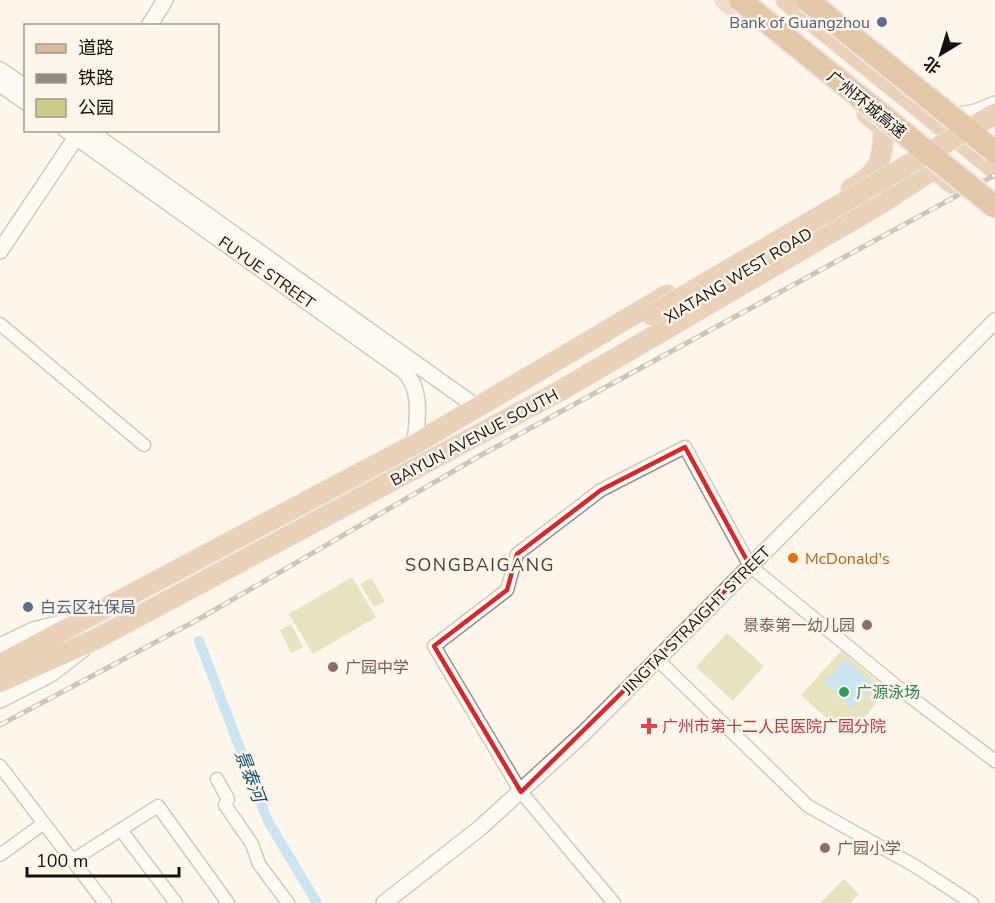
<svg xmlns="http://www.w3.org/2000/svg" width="995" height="903" viewBox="0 0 995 903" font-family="'Nunito Sans','Noto Sans SC',sans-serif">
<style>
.green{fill:#cace89}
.water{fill:#8ccefc}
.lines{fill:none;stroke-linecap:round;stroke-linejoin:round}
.canal{stroke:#8ccefc;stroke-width:10}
.minor-casing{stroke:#999288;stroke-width:15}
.tertiary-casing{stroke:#999288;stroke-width:18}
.primary-casing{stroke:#d5d4d4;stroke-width:22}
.trunk-casing{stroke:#d5d4d4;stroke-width:22}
.minor{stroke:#fff;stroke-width:12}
.tertiary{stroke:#fff;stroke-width:15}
.primary{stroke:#dcbd9b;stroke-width:20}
.trunk{stroke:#d0a77a;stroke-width:20}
.rail-casing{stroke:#908b83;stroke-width:5}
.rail{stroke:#fdf5ea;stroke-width:3;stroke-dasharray:9;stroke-linecap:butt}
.trunk-bridge-casing{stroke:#d5d4d4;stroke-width:22;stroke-linecap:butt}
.motorway-bridge-casing{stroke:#d5d4d4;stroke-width:26;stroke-linecap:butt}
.trunk-bridge{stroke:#d0a77a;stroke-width:20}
.motorway-bridge{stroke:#c49158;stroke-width:22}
.marked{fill:none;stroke:#d62828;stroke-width:4.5;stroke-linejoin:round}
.service-dot{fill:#5c6f8a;stroke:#fdf5ea;stroke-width:2}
.food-dot{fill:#e8710a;stroke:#fdf5ea;stroke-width:2}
.education-dot{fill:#8d6e63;stroke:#fdf5ea;stroke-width:2}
.leisure-dot{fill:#2e9e5b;stroke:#fdf5ea;stroke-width:2}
.health-dot{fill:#e0444e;stroke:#fdf5ea;stroke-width:2}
.labels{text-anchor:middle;stroke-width:5;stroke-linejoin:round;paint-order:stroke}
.service-label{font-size:16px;fill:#4e5e75;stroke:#fdf5ea;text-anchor:end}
.street-label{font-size:16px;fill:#14120e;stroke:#fdf5ea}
.food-label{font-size:16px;fill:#c56008;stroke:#fdf5ea;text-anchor:start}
.education-label{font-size:16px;fill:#785e54;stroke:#fdf5ea;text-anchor:start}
.leisure-label{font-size:16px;fill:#27864d;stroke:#fdf5ea;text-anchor:start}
.health-label{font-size:16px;fill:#be3a42;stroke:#fdf5ea;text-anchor:start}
.neighbourhood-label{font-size:18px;letter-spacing:1.5px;fill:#443f36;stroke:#fdf5ea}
.water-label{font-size:18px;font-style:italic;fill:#125278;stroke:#fdf5ea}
</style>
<rect width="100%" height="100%" fill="#fdf5ea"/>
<g class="green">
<polygon points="352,577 376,617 313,654 289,614"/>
<polygon points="371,578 385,601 374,607 360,584"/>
<polygon points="291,624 303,647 291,653 280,630"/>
<polygon points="727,633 764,666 733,701 696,667"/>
<polygon points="841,651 886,689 856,730 843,717 835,726 801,695"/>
<polygon points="844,879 859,894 850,903 820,903"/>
</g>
<polygon class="water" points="846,659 874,686 852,708 825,682"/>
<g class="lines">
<polyline class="canal" points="199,641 268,821 317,903"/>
<g class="minor-casing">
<g id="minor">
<polyline points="0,324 144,445"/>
<polyline points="658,660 808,806 915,866 972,903"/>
<polyline points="0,766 105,903"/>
<polyline points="217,779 228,799 225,805 252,844 259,864 288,903"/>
<polyline points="121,830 176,903"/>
<polyline points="0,855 44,823"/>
<polyline points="73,860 158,806 228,903"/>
<polyline points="614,903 521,792 434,646 507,590 517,554 601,490 685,447 750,566 900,689 995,761"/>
</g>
</g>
<g class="tertiary-casing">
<g id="tertiary">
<polyline points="149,26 165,0"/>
<polyline points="0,70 26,88"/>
<polyline points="0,84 26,102"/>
<polyline points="959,115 976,112 995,104"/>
<path d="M66 130 404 371C423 390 417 419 415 444"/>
<polyline points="88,130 478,408"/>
<polyline points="0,251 81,130"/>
<polyline points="0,646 33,630 74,620"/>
<polyline points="0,700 51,674 82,650"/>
<polyline points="384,903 480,828 584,733 995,321"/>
</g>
</g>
<g class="primary-casing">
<polyline id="primary" points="725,0 749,19"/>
</g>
<g class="trunk-casing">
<g id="trunk">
<polyline points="786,0 995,169"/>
<path d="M851 189C881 172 882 161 884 128L867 114"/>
<polyline points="0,664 415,444 667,295"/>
<polyline points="0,682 96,639 558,392 880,204 934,169 952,183"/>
</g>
</g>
<use href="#minor" class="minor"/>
<use href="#tertiary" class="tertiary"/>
<use href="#primary" class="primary"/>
<use href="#trunk" class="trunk"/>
<g class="rail-casing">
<polyline id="rail" points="0,725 199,619 483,454 995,175"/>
</g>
<use href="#rail" class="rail"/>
<g class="trunk-bridge-casing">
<polyline id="trunk-bridge" points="651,315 995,114"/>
</g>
<g class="motorway-bridge-casing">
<g id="motorway-bridge">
<polyline points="740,0 995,207"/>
<polyline points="807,0 995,152"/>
</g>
</g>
<use href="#trunk-bridge" class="trunk-bridge"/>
<use href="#motorway-bridge" class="motorway-bridge"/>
</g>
<path d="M0 0H995V903H0ZM685 447 750 566 521 792 434 646 507 590 517 554 601 490Z" fill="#fdf5ea" fill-opacity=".55" fill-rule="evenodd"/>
<path class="marked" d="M685 447 750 566 521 792 434 646 507 590 517 554 601 490Z"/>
<g class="service-dot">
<circle cx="882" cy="22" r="6"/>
<circle cx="28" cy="607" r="6"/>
</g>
<circle class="food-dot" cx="793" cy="558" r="6"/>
<g class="education-dot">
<circle cx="867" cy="625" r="6"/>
<circle cx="333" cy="667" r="6"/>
<circle cx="825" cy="848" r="6"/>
</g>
<circle class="leisure-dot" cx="844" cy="692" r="6"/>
<path class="health-dot" d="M646 717h6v6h6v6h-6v6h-6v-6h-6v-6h6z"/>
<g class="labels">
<g class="service-label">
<text x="870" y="28">Bank of Guangzhou</text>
<text x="40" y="613" text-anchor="start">白云区社保局</text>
</g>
<g class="street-label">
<text transform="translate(867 104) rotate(39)" y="6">广州环城高速</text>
<text transform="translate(267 272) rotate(35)" y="6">FUYUE STREET</text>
<text transform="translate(738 275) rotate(-31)" y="6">XIATANG WEST ROAD</text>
<text transform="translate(474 437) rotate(-28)" y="6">BAIYUN AVENUE SOUTH</text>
<text transform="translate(696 620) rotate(-45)" y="6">JINGTAI STRAIGHT STREET</text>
</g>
<g class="food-label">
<text x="805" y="564">McDonald's</text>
</g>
<g class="education-label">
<text x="855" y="631" text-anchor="end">景泰第一幼儿园</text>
<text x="345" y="673">广园中学</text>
<text x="837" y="854">广园小学</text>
</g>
<g class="leisure-label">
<text x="856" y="698">广源泳场</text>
</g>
<g class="health-label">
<text x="662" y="732">广州市第十二人民医院广园分院</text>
</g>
<g class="neighbourhood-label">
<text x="480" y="571">SONGBAIGANG</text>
</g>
<g class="water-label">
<text transform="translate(250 776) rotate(69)" y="6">景泰河</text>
</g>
</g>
<rect x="24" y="24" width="195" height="108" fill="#fdf5ea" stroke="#a09a92" stroke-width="1.5"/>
<rect x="36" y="44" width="30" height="9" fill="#dcbd9b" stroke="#a09a92" stroke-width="1.5"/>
<text x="78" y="54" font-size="18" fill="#14120e">道路</text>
<rect x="36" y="74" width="30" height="9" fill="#908b83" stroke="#a09a92" stroke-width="1.5"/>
<text x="78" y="84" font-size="18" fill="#14120e">铁路</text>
<rect x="36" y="99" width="30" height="18" fill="#cace89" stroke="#a09a92" stroke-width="1.5"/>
<text x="78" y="114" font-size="18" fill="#14120e">公园</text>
<g transform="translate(941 54) rotate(218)" stroke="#fdf5ea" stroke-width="4.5" paint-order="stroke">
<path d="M0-4.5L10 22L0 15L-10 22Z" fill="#14120e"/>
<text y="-9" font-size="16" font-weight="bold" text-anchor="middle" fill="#14120e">北</text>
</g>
<path d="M27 867v9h152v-9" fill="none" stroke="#14120e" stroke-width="3"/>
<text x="36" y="867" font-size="18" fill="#14120e" stroke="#fdf5ea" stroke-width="4.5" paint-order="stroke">100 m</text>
</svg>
